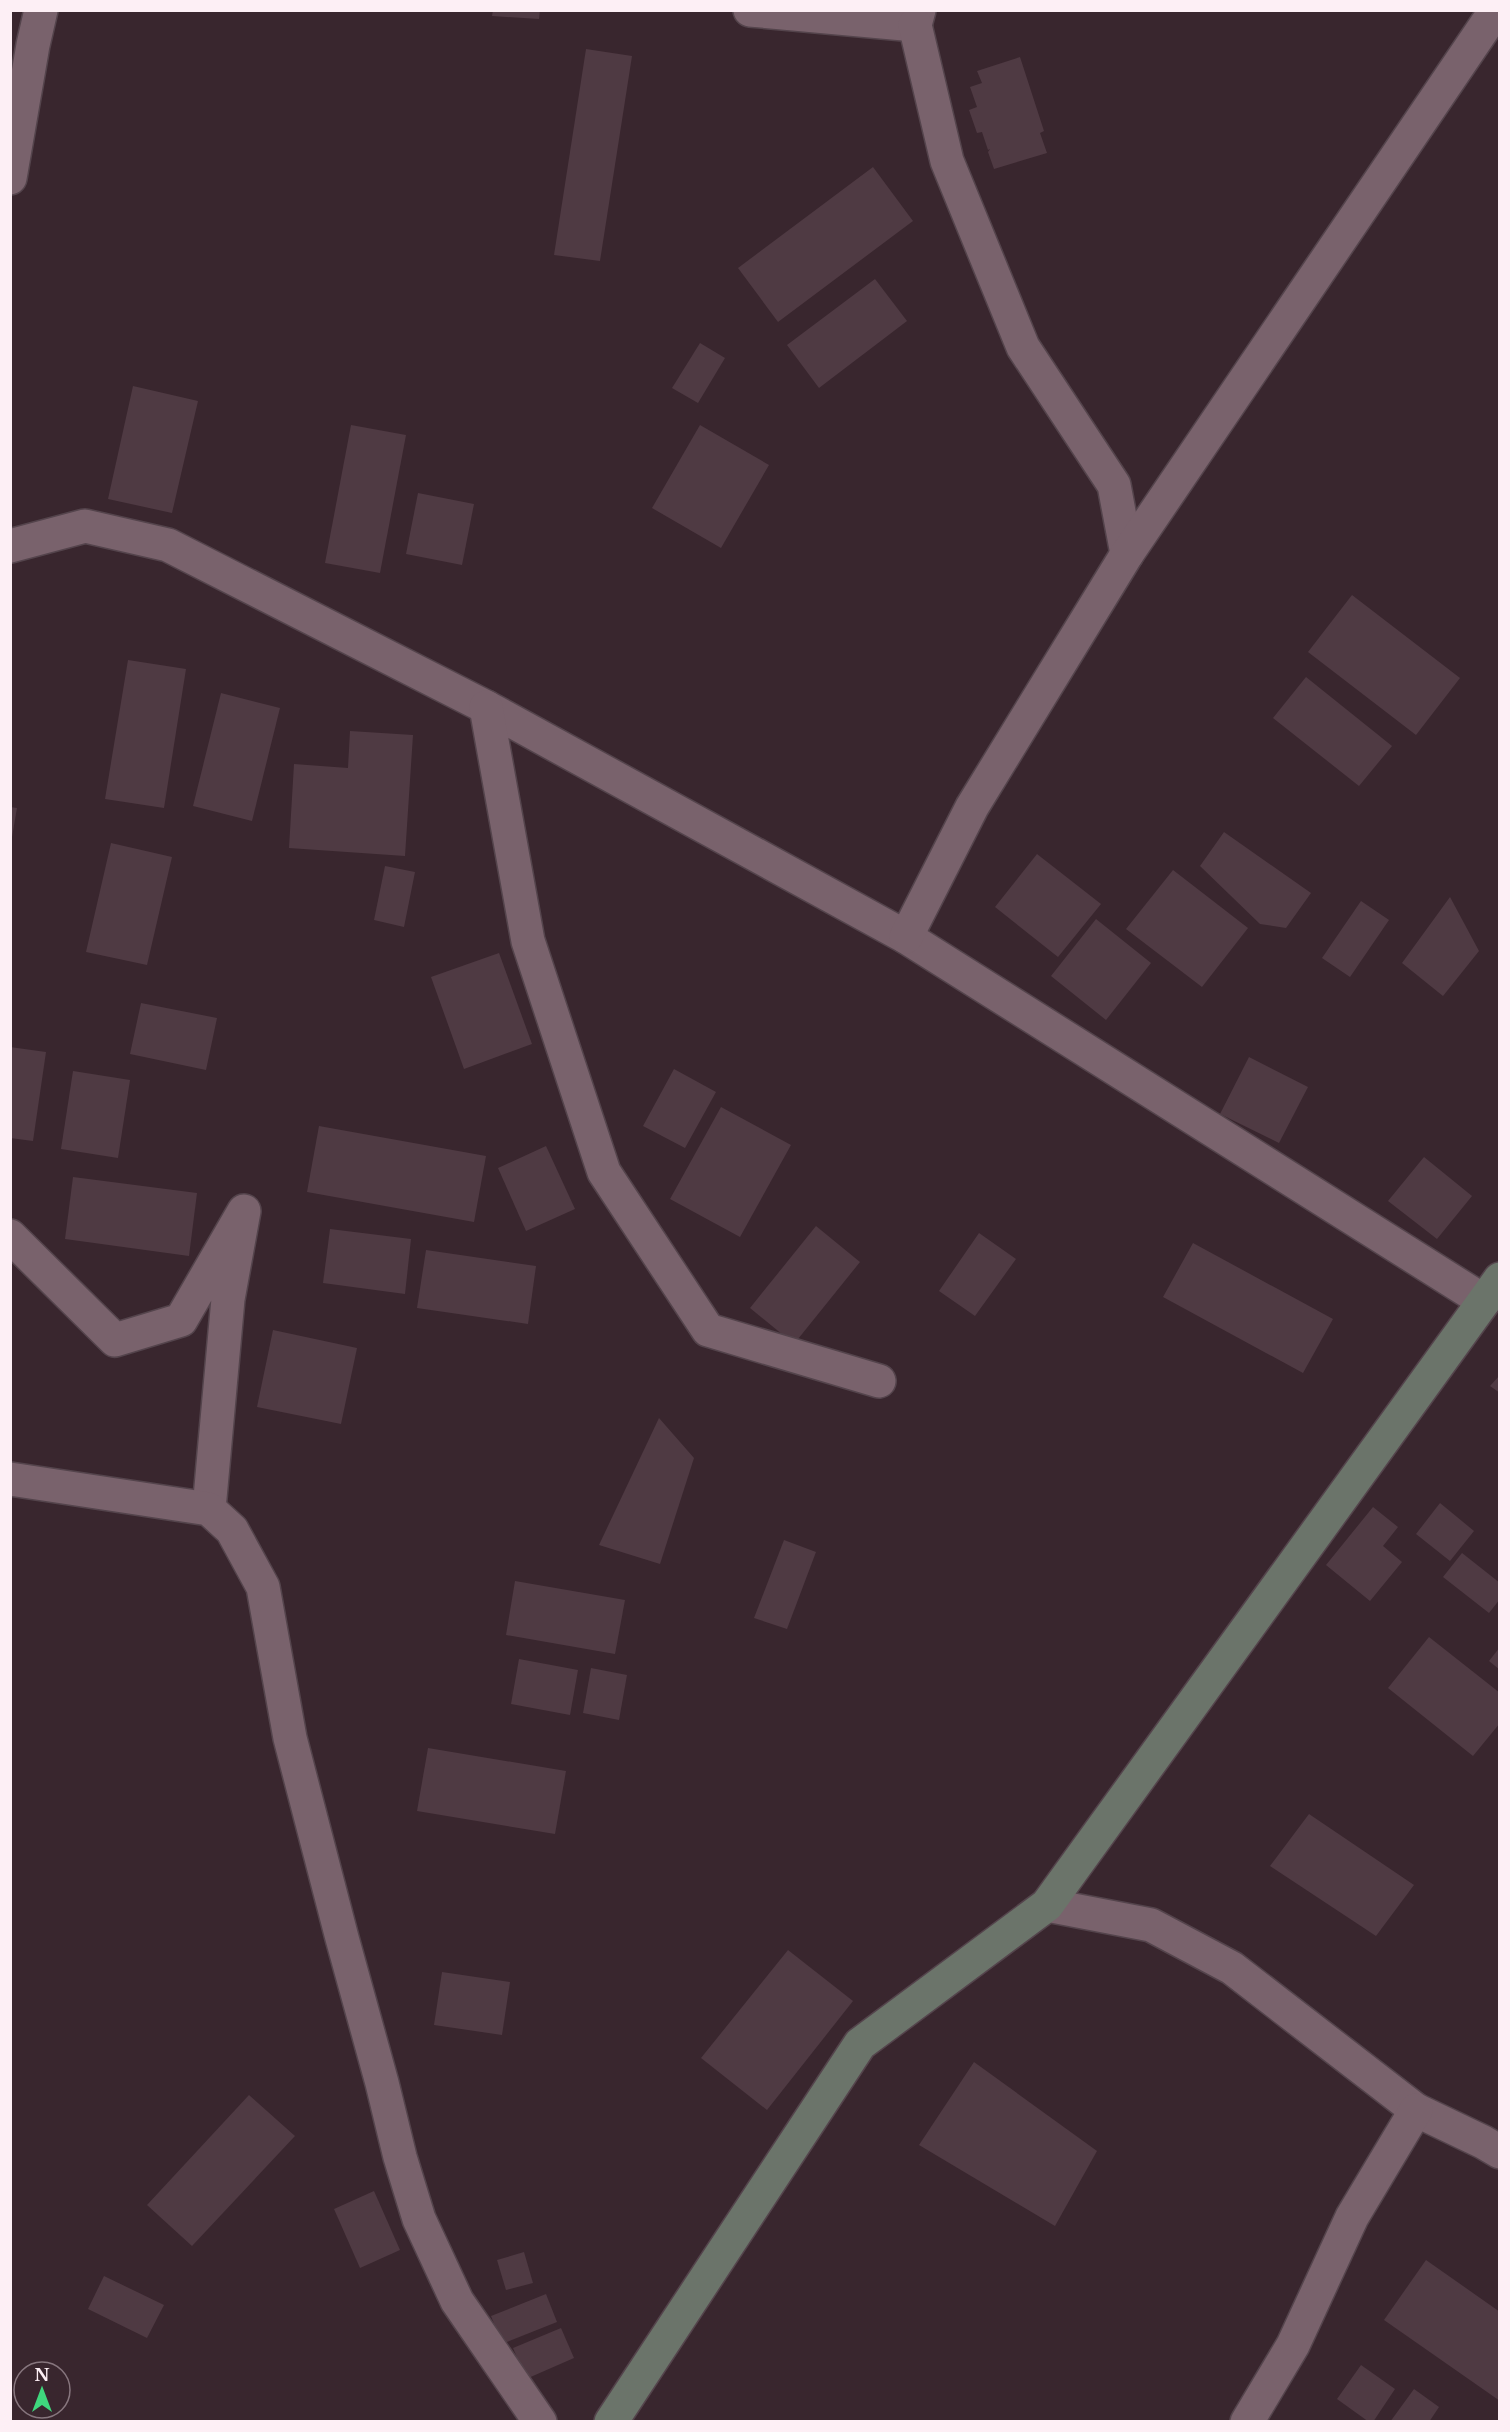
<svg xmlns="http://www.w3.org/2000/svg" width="1510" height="2432" viewBox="0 0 1510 2432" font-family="'Libre Baskerville',serif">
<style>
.building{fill:#4f3a43}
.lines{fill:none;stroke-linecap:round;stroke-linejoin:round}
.street-casing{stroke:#54444c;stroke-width:36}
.secondary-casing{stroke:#54444c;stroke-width:36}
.street{stroke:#79626c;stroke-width:33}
.secondary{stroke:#6b746a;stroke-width:33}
</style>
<rect width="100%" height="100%" fill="#39262e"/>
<g class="building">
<polygon points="493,10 540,10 539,19 492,16"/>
<polygon points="586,49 632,56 600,261 554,255"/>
<polygon points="1020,57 1044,131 1040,133 1047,153 994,169 988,152 990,149 988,150 982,132 977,133 969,110 977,107 970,87 982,83 977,71"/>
<polygon points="873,167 913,221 778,322 738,268"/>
<polygon points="875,279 907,321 819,388 787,345"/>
<polygon points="700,343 725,358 698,403 672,388"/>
<polygon points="133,386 198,401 172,513 108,499"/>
<polygon points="351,425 406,435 380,573 325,563"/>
<polygon points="700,425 769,465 721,548 652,508"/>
<polygon points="418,493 474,504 462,565 406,554"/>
<polygon points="1352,595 1460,678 1416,735 1308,652"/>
<polygon points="128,660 186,669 164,808 105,799"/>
<polygon points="1306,677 1392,746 1359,786 1273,718"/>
<polygon points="221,693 280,708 252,821 193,806"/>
<polygon points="350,731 413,735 405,856 289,848 294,764 348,768"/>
<polygon points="10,807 17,808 12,837 10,837"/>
<polygon points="1224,832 1311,893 1286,928 1260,924 1200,866"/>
<polygon points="111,843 172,857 147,965 86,952"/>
<polygon points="1037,854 1101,904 1058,957 995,907"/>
<polygon points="385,866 415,872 404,927 374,920"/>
<polygon points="1173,870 1248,928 1202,987 1126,929"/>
<polygon points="1450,897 1479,951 1443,996 1402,963"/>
<polygon points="1361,901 1389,920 1350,977 1322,958"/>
<polygon points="1096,919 1151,963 1106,1020 1051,976"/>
<polygon points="499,953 532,1044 464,1069 431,977"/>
<polygon points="141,1003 217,1018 206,1070 130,1054"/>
<polygon points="10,1047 46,1052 33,1141 10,1138"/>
<polygon points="1249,1057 1308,1087 1279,1143 1220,1114"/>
<polygon points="674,1069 716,1092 685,1148 643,1126"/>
<polygon points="73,1071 130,1080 118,1158 61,1149"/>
<polygon points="721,1107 791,1145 740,1237 670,1199"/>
<polygon points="319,1126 486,1156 474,1222 307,1192"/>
<polygon points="546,1146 575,1209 526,1231 498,1168"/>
<polygon points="1424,1157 1472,1196 1437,1239 1388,1201"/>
<polygon points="73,1177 197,1193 189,1256 65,1239"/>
<polygon points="816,1226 860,1262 794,1344 750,1308"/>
<polygon points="330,1229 411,1239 405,1294 323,1283"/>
<polygon points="979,1233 1016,1259 975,1316 939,1291"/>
<polygon points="1193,1243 1333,1319 1303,1373 1163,1297"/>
<polygon points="426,1250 536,1266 528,1324 417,1308"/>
<polygon points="273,1330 357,1348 341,1424 257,1407"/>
<polygon points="1500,1375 1500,1393 1490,1386"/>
<polygon points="659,1418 694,1458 660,1564 599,1545"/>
<polygon points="1440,1503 1474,1531 1450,1561 1416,1534"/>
<polygon points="1373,1507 1398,1527 1383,1546 1402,1562 1370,1601 1326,1565"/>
<polygon points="784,1540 816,1552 787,1629 754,1618"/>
<polygon points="1462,1553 1500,1583 1500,1599 1489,1613 1443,1577"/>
<polygon points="515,1581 625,1600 615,1654 506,1635"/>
<polygon points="1429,1637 1500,1693 1500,1723 1473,1756 1388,1688"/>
<polygon points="1500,1647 1500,1670 1489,1661"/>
<polygon points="519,1659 578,1670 570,1715 511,1704"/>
<polygon points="591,1668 627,1675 619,1720 583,1713"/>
<polygon points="428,1748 566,1771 555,1834 417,1811"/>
<polygon points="1309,1814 1414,1885 1376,1936 1270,1866"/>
<polygon points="788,1950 853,2001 767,2110 701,2058"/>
<polygon points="442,1972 510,1982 502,2035 434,2025"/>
<polygon points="974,2062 1097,2151 1055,2226 919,2145"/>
<polygon points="249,2095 295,2136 192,2246 147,2205"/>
<polygon points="374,2191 400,2250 360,2268 334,2209"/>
<polygon points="524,2252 533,2283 506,2290 497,2260"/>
<polygon points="1426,2260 1500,2312 1500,2401 1384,2320"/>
<polygon points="104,2276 164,2305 147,2338 88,2309"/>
<polygon points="546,2294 557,2322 502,2344 491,2316"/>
<polygon points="561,2328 574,2358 526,2379 513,2348"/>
<polygon points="1361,2365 1395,2389 1373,2422 1369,2422 1337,2399"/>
<polygon points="1414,2389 1439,2407 1429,2422 1390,2422"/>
</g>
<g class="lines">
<g class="street-casing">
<g id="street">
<polyline points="750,10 915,25 919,10"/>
<polyline points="915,25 947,161 1023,347 1114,485 1127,554"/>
<polyline points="10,178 33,45 41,10"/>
<polyline points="10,546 85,526 168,545 486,707 906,937 1484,1301"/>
<polyline points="486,707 528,941 604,1172 708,1330 879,1381"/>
<polyline points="906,937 972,807 1127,554 1496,10"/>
<polyline points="10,1236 115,1340 181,1320 244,1211 228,1299 209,1509"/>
<polyline points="10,1479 209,1509 232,1530 263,1587 290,1738 342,1938 382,2083 400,2157 419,2219 457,2301 540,2422"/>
<polyline points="1047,1905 1151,1925 1232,1968 1416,2110 1483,2142 1500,2152"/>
<polyline points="1247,2422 1293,2345 1352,2217 1416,2110"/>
</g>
</g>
<g class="secondary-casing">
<polyline id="secondary" points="611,2422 860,2044 1047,1905 1500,1279"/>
</g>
<use href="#street" class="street"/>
<use href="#secondary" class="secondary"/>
</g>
<rect width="1510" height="2432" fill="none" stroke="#fdeff5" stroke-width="24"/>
<g transform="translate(42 2390)"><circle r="28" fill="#39262e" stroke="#87767e" stroke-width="1.5"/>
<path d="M0-4.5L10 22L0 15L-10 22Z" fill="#3fd77d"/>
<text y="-9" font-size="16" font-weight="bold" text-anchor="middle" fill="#fdeff5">N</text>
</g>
</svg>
